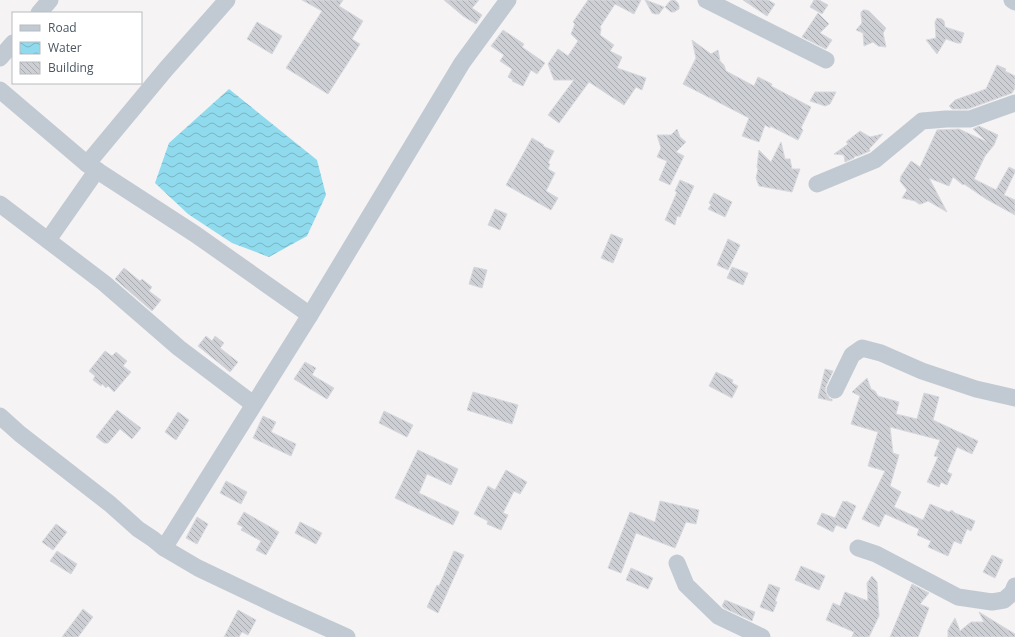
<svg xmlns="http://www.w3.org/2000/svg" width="1015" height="637" viewBox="0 0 1015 637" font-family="'Open Sans',sans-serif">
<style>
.water{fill:url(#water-waves)}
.building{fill:url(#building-back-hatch);stroke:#d7d9de}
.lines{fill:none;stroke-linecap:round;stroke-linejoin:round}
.minor{stroke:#c1cad2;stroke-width:17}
</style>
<defs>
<pattern id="water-waves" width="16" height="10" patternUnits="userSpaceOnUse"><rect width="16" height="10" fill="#90daee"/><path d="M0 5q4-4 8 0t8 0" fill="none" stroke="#78b4c4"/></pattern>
<pattern id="building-back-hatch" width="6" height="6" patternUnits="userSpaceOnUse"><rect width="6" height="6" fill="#cdcfd5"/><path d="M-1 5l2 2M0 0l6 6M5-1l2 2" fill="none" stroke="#a8abb0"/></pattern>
</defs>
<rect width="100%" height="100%" fill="#f5f3f3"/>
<polygon class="water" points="229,89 317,160 326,195 307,236 269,257 232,243 188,214 155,183 169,143"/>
<g class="building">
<polygon points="302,0 343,0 339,6 363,21 352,39 360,44 328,94 286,68 322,11"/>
<polygon points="444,0 479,0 472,8 482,15 476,24 463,16"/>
<polygon points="588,0 641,0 634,14 615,4 600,27 601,29 600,35 614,45 610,51 622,57 617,68 646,78 642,90 636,87 624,105 589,82 559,123 548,115 574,80 554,80 548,64 558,49 568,56 578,41 571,34 575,24 573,22"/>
<polygon points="645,0 646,0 664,7 659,14 655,14 652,13"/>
<polygon points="673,0 676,1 678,3 679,6 679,9 674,12 671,12 665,7 670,1"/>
<polygon points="743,0 768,0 775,4 767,16"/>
<polygon points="814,0 819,0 828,5 822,14 810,7"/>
<polygon points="863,10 866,10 869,11 886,28 883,33 886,47 878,46 873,42 864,46 863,33 856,30 862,23 861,15 861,12"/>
<polygon points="818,13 829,24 820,33 832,40 826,49 802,37"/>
<polygon points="937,18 942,19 944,21 945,27 964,33 961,43 957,43 946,39 937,54 926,40 936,38 935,22"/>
<polygon points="257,22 282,36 272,54 247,39"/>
<polygon points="503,30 524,44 522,47 545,63 537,74 531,70 523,86 512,81 513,80 508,77 512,69 500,61 504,55 491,46"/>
<polygon points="692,40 711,54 718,50 720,61 724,65 726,71 754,86 758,77 772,84 771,86 811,107 801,128 803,130 798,140 770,126 770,128 765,125 759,142 742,136 749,118 683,84 696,58"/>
<polygon points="997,65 1006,69 1005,71 1015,76 1015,88 1012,93 968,109 952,109 949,106 955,100 986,89"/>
<polygon points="815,92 836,92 830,104 825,106 810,101"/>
<polygon points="979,126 998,135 994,145 985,156 974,179 996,190 1009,167 1015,170 1015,172 1004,195 1015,200 1015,215 986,199 964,184 963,185 953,177 949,186 929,178 947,212 928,201 921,204 919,204 915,201 902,198 907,190 900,181 901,176 911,161 920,167 937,130 959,129 987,142 973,129"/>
<polygon points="677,129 680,137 686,142 676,152 684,156 670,185 659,180 667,161 657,157 661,148 657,135 671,135"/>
<polygon points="860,131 870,137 883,134 869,149 870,151 858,156 855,156 854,158 845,162 844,155 834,154 848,144 846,142"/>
<polygon points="532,138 544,145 543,146 554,151 548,163 550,164 548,169 555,173 546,191 558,198 551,210 506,185"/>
<polygon points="781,142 785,159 790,159 792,169 800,169 792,192 759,186 756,178 758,169 757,167 759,150 771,162"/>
<polygon points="680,180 694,186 680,217 677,216 675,225 665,220 677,192 675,191"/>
<polygon points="714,193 732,202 725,217 708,209 711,205 709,203"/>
<polygon points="495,209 507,214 500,230 488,225"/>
<polygon points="611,234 623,239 613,263 601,258"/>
<polygon points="728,239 740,245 728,270 717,265"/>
<polygon points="474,267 487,270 482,288 469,284"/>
<polygon points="732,267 748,273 743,285 727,278"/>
<polygon points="124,268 140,281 142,279 152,287 149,291 161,300 152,311 115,279"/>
<polygon points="206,336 212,341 215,336 224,343 220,348 238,362 230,372 198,346"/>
<polygon points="105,351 112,356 116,352 127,361 123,366 131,372 114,392 108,386 106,388 102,384 101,386 93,380 95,376 89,371"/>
<polygon points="305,362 316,368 312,375 334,388 327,399 294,379"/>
<polygon points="825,369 833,371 826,386 825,390 827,395 830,399 832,399 832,401 818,398"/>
<polygon points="716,372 733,380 732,383 738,386 732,398 709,386"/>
<polygon points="867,378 871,389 875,391 878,396 899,402 896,414 917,419 924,393 939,397 933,420 978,441 972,454 957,447 947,472 952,474 947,485 941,482 939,487 927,482 938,457 934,456 940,440 890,427 893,453 899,455 890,486 901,492 894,507 923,520 930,504 949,512 952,510 955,513 975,521 971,531 967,529 961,544 954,541 948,556 928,547 931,541 917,535 919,529 885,514 879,527 862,519 885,471 868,466 878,432 851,424 860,396 852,392"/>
<polygon points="473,392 518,405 512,424 467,410"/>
<polygon points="117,410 141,428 132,439 120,429 108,443 104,443 96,437"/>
<polygon points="384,411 413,425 407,437 379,423"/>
<polygon points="178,412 189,420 176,440 165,432"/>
<polygon points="263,416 276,422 271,432 296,444 291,456 253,438"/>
<polygon points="418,450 458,469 451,485 427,474 419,493 459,512 453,525 395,498"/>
<polygon points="506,470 527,482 520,494 514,491 503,513 508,515 501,530 487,524 488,521 474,514 488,486 495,490"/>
<polygon points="226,481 247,492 241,504 220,493"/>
<polygon points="660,501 699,510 696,524 686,522 675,548 636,533 621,573 608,568 630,512 655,522"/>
<polygon points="843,501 845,502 846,501 856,506 846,529 836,525 833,532 817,524 822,513 835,518"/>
<polygon points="244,512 279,532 266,555 256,550 261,541 241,530 243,527 237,524"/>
<polygon points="197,517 208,524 197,544 186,538"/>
<polygon points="300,522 322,533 316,544 295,533"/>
<polygon points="56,524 67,532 53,550 42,542"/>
<polygon points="57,551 77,564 71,574 50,561"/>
<polygon points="454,551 464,555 438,613 427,607 437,585 439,586"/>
<polygon points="992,555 1003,560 995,578 983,572"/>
<polygon points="801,566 825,576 819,590 795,580"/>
<polygon points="631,568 653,578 648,589 626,580"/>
<polygon points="872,576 877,582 879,616 869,637 852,637 854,632 826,620 833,603 840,606 845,592 868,601 867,583"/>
<polygon points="769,584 780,588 775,601 777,602 773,612 760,607"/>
<polygon points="912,584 929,593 920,604 929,608 918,637 890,637"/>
<polygon points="725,600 755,612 752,621 724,608 722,606"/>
<polygon points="83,609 93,617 78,637 62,637"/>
<polygon points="238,610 256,620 248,635 242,632 239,637 224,637"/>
<polygon points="979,612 1015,634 1015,637 948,637 948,630 955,618 960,631 971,622 984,622"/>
</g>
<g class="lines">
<g class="minor">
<polyline points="706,0 826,60"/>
<polyline points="1012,0 1015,2"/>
<polyline points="39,13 50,0"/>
<polyline points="0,58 13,43"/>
<polyline points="0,90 87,164 195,234 310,315"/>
<polyline points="87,164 166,69 227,0"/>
<polyline points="817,184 875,160 922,121 946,119 970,119 1015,103"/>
<polyline points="0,204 104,283 179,348 253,404"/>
<polyline points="48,240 97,170"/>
<polyline points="835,390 852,355 862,348 881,353 922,371 976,389 1015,398"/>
<polyline points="0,416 20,434 110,504 138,529 153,539 164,548 310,315 462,63 508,0"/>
<polyline points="164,548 198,568 280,607 347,637"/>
<polyline points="858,548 876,554 958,597 992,602 1004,600 1012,593 1015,586"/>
<polyline points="677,563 686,585 718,616 762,637"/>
</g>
</g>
<rect x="12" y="12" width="130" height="72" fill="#ffffff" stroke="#b7bbc0"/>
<rect x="20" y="25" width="20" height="6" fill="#c1cad2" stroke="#b7bbc0"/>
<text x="48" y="32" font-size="12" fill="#4a5661">Road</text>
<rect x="20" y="42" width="20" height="12" fill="url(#water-waves)" stroke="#b7bbc0"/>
<text x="48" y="52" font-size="12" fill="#4a5661">Water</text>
<rect x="20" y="62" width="20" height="12" fill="url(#building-back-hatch)" stroke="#b7bbc0"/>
<text x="48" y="72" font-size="12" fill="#4a5661">Building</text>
</svg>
